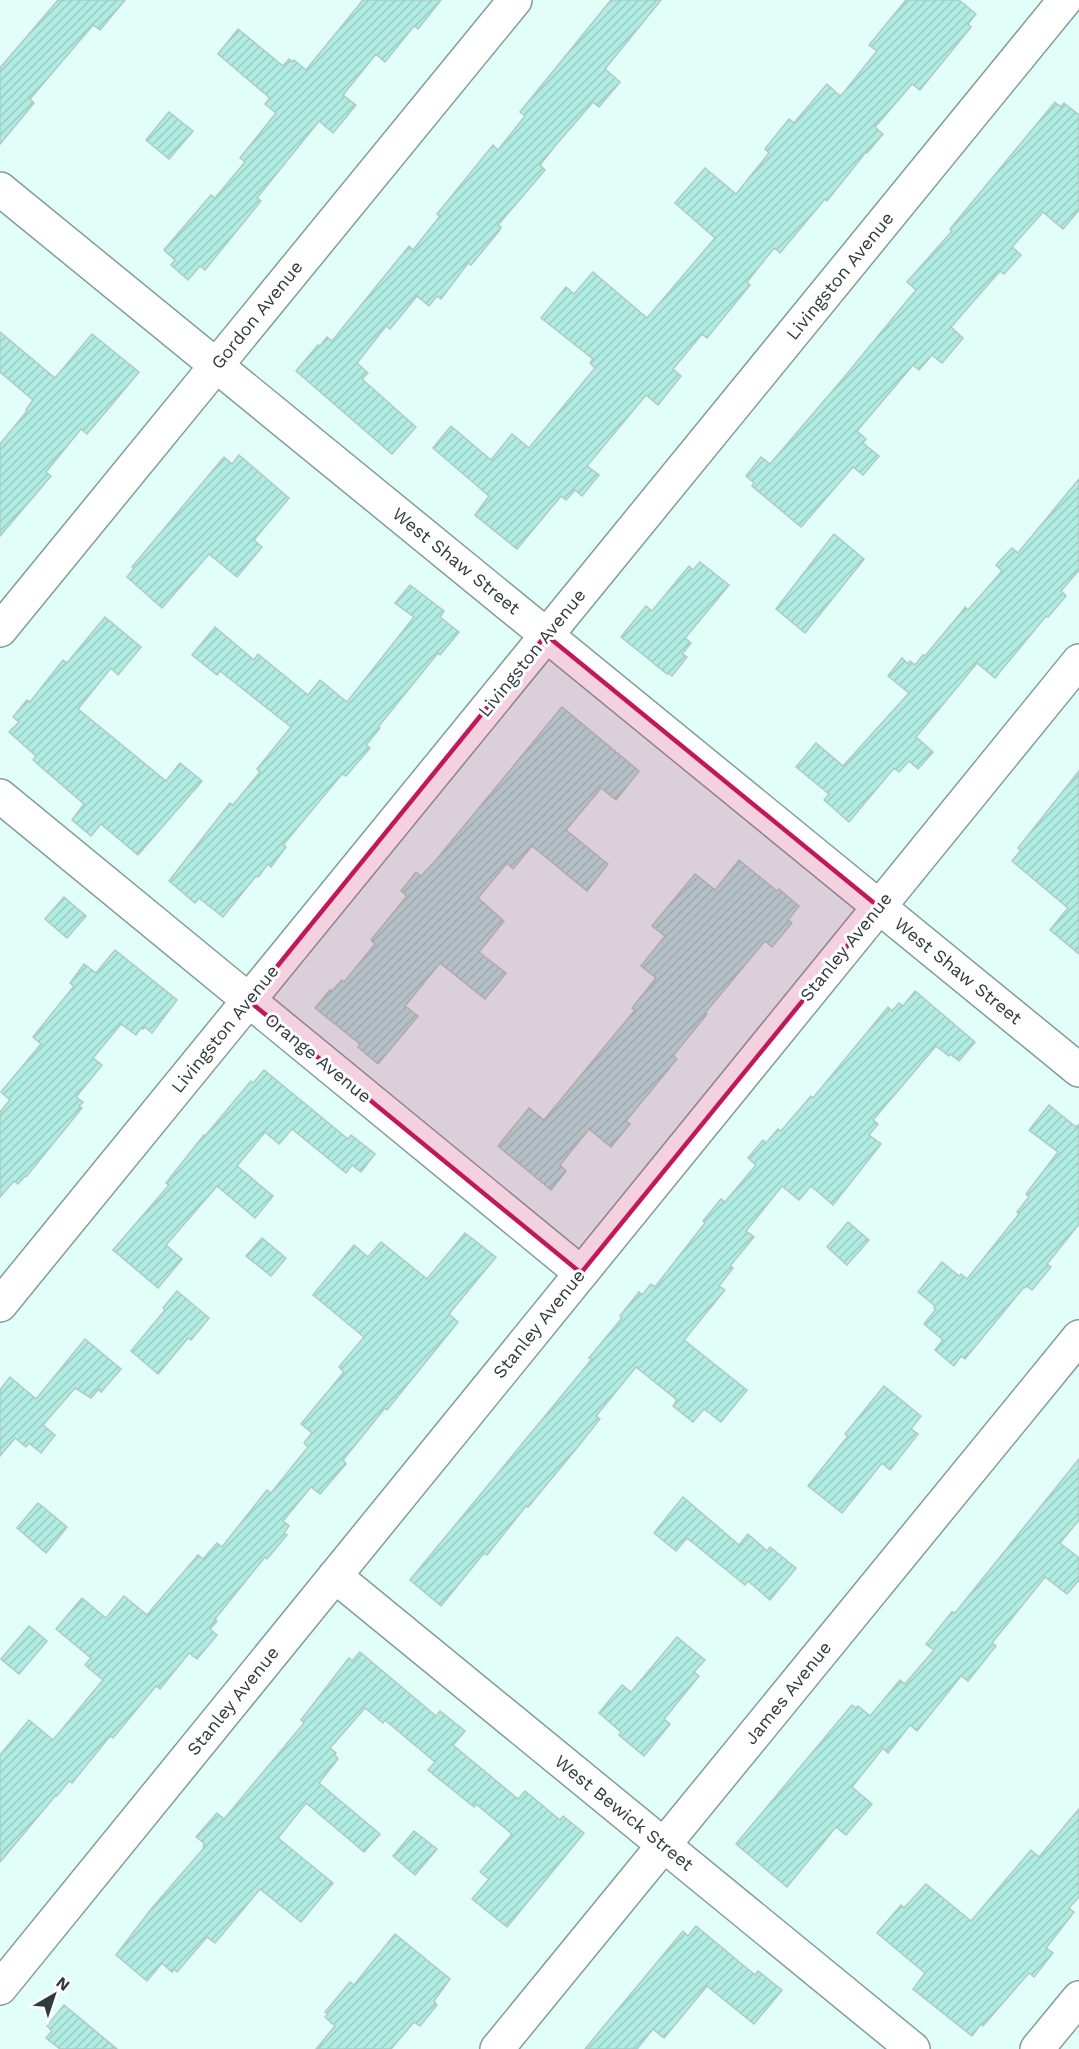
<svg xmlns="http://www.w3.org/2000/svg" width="1079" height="2049" viewBox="0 0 1079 2049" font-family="'Work Sans',sans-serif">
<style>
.building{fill:url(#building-hatch);stroke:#afcac5;stroke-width:1.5}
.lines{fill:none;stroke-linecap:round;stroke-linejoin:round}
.minor-casing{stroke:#839d98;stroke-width:36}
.minor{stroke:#fff;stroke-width:33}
.marked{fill:#c2185b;fill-opacity:0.2;stroke:#c2185b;stroke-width:4.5;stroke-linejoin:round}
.labels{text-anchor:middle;stroke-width:6;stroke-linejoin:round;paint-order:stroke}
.street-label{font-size:18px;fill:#313c3a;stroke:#fff}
</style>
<defs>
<pattern id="building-hatch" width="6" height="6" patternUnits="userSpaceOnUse" patternTransform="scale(1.5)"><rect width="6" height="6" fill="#b0ece2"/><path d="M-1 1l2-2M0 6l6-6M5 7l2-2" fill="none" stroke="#98cbc3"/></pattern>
</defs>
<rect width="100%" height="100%" fill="#e2fef9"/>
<g class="building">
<polygon points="58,0 125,0 100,30 93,25 30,99 34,103 0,144 0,68"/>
<polygon points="363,0 441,0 418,29 414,26 385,62 376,54 343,95 356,105 333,133 319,121 257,198 261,201 217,255 205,270 200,266 188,280 171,265 175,260 164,250 211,195 215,198 245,162 240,158 276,113 265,104 270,98 218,54 238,29 283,66 289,59 293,62 294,60 306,70"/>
<polygon points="611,0 661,0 605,69 620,82 599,107 593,102 555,146 540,165 545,170 498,225 501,227 499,231 471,265 468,263 441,299 437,296 429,306 417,296 390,329 386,326 357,363 368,373 362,379 416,427 392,454 296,371 318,345 320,346 327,337 332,341 409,246 413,250 440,216 437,214 493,145 498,150 525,116 520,112"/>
<polygon points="906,0 959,0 976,14 968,24 971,27 920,90 912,84 875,127 883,134 867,153 866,152 827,201 825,199 780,253 774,248 747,282 750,285 707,338 702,334 673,369 681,376 658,405 646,395 587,466 599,475 582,496 575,490 566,500 561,496 517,549 475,515 489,496 433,448 451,426 491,460 512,434 529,448 595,368 590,363 593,359 541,318 566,287 574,294 593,272 647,318 715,238 675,203 705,168 736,194 769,153 765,149 789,119 794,123 827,84 840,96 844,92 877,51 869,45"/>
<polygon points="1055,102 1061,107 1064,103 1079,115 1079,210 1063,229 1043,212 1012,247 1021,255 1004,274 1000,271 951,327 963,338 942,363 932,355 919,370 913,365 857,431 866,439 863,443 879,456 863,475 853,467 801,527 752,486 754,483 746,476 761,457 770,464 841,381 916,290 907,282 952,231 950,229"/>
<polygon points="169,112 193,131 169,159 146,140"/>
<polygon points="0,332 55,378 92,334 139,372 87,434 81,429 46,472 51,476 0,536 0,444 27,411 26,410 33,400 0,372"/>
<polygon points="239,455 289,498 254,540 262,547 237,577 209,554 162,608 127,577 134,568 132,567 224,457 232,464"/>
<polygon points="1079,479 1079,570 1061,591 1066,596 1048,617 1046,616 995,678 977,663 916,737 933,752 918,769 909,761 899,772 894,768 849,822 824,800 829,794 796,767 816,743 843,766 909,693 888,676 902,658 908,664 910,661 915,665 923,655 925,656 964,609 965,607 968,610 1002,571 996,565 1012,548 1018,553"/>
<polygon points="834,534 864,559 805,633 776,609"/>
<polygon points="700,562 729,585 685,638 691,643 682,654 687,657 672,676 668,673 667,674 621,637 646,606 652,611 689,566 693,570"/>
<polygon points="410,585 444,611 440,617 459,632 440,655 438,653 378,727 380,728 366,745 370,748 346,776 342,774 283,845 286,847 271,867 268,864 258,877 256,876 223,917 199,898 195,903 169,881 230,803 233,805 260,772 257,769 291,727 220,671 217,675 192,655 215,627 254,660 258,654 308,695 320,680 347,702 414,617 395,603"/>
<polygon points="105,617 141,647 118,675 111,668 78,709 166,781 180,763 202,781 138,855 101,824 91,836 72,820 84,804 33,760 36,756 9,732 19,722 13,717 27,700 30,702 63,660 67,663"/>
<polygon points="562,707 639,771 616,800 601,788 566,830 608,864 587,891 532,846 513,869 507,863 478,898 504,921 479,952 506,973 485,999 440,963 405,1006 418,1016 378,1064 358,1047 360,1044 315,1008 330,990 332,991 342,980 344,982 375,944 371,940 407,896 401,891 416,872 421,876 436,860"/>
<polygon points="1079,771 1079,954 1050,930 1068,908 1012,861 1021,850 1018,848"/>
<polygon points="739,860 777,891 779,889 799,906 788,920 792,923 772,947 765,941 705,1013 707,1014 673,1056 677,1059 626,1121 630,1124 611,1147 589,1129 560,1165 566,1171 551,1190 498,1146 529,1108 544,1120 635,1010 632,1008 656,978 641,966 665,936 652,926 695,874 715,890"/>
<polygon points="64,897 86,916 67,938 45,919"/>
<polygon points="115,950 177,1000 152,1033 145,1027 143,1029 141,1028 136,1035 121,1024 93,1058 102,1065 76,1097 83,1102 79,1106 82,1108 26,1177 25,1176 18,1184 14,1181 0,1197 0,1112 10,1100 1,1092 41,1044 33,1037 74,986 70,983 84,964 96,973"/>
<polygon points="915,991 975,1042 959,1061 950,1054 949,1056 936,1046 873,1120 878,1124 869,1135 881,1144 833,1205 811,1186 799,1200 782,1186 746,1231 754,1237 730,1266 733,1268 719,1286 725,1290 684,1340 747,1390 721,1422 704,1409 693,1422 673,1406 677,1400 636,1367 596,1416 600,1419 576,1449 528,1507 526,1506 487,1555 484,1553 441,1606 410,1580 592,1359 589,1358 622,1318 620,1316 639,1292 642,1295 651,1284 655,1287 705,1223 703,1221 721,1199 725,1202 756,1165 748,1158 763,1140 766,1143 778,1129 781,1131 811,1096 813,1098 888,1007 892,1011 899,1003 903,1006"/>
<polygon points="264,1070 348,1139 351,1135 375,1154 361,1172 352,1165 346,1173 292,1129 279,1144 265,1132 237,1166 273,1196 255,1218 217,1186 166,1245 182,1259 158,1288 113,1250 169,1185 166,1183 204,1135 205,1136 251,1081 253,1083"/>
<polygon points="1049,1105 1076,1127 1079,1124 1079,1224 1047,1264 1051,1267 1032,1290 1027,1286 1025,1288 1024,1287 965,1359 961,1356 954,1366 935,1350 943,1340 924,1324 936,1309 934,1308 935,1306 918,1292 942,1262 959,1276 961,1274 967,1279 1019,1214 1017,1212 1029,1197 1026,1194 1058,1152 1029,1130"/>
<polygon points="848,1222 869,1240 847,1265 827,1247"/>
<polygon points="465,1233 496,1257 449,1314 458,1322 387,1410 385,1408 343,1460 346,1464 320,1494 311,1487 283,1521 289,1526 284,1533 287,1535 267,1559 265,1557 215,1619 217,1621 210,1629 217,1635 197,1659 189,1653 160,1689 156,1686 113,1738 110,1736 72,1783 69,1781 57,1796 56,1795 0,1862 0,1755 29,1720 53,1740 103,1680 85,1665 91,1658 56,1629 82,1598 106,1618 124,1596 147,1615 198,1555 203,1559 217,1543 222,1547 267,1490 271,1493 308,1447 304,1443 312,1433 301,1424 344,1372 339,1367 364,1337 313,1295 354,1245 368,1257 381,1242 427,1279"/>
<polygon points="262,1238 286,1258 271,1276 246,1256"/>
<polygon points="177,1291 209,1318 191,1340 188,1338 158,1374 131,1351 165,1310 163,1308"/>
<polygon points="85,1339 121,1369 101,1392 99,1389 91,1398 75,1388 43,1425 55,1435 41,1453 29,1443 26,1447 15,1438 0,1456 0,1390 10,1377 36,1399"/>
<polygon points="884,1386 921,1416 911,1429 918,1434 890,1470 882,1463 842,1513 808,1486 848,1436 845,1434"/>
<polygon points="1079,1459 1079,1520 1060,1543 1079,1558 1079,1580 1067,1594 1045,1577 992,1643 996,1646 968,1681 961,1676 917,1731 910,1725 888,1753 883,1748 852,1787 872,1804 846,1835 836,1827 787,1887 736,1844 852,1705 856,1708 858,1706 870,1716 900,1680 905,1684 934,1650 926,1644 952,1612 955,1613"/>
<polygon points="683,1497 739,1545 748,1534 767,1551 770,1547 796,1568 770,1600 748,1581 745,1585 687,1538 676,1551 654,1533"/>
<polygon points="38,1503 67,1527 46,1553 17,1528"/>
<polygon points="29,1626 47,1641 19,1674 1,1659"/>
<polygon points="677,1637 705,1660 694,1672 699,1676 664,1719 670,1724 644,1756 619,1735 621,1732 599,1713 622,1685 631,1692"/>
<polygon points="360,1652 436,1716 440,1711 465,1731 453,1745 518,1799 525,1791 560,1820 563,1816 584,1833 507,1927 472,1899 489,1879 480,1872 512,1834 476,1804 474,1807 428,1770 435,1762 385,1720 383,1723 365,1708 330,1748 336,1753 335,1755 338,1759 319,1783 380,1834 364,1852 306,1803 278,1838 333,1883 301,1922 260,1889 215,1943 207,1937 177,1972 174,1969 172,1972 162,1963 147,1981 116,1955 152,1908 204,1848 203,1846 205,1844 196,1837 217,1813 224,1819 304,1723 301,1720 349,1658 352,1661"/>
<polygon points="1079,1809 1079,1897 1069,1908 1074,1912 1046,1948 1053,1953 1034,1977 1029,1973 983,2026 981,2024 972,2036 913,1989 925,1973 877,1933 901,1905 904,1908 926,1884 971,1921 1031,1850 1039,1857"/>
<polygon points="414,1831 437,1849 415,1875 393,1856"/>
<polygon points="696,1926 755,1975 758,1971 782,1990 754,2024 707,1986 664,2038 653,2029 637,2049 585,2049 683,1931 688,1936"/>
<polygon points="395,1934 450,1979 434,2001 437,2005 420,2026 414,2022 391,2049 316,2049 335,2026 325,2017 328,2014 325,2012 350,1982 354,1985"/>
<polygon points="64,2005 117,2049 60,2049 46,2038 52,2031 47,2026"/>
</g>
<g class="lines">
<g class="minor-casing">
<g id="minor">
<polyline points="0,189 1079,1070"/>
<polyline points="0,630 515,0"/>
<polyline points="0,796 581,1273"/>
<polyline points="0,1305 1065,0"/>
<polyline points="335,1576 913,2049"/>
<polyline points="0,1988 1079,661"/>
<polyline points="497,2049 1079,1337"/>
<polyline points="1037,2049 1079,1998"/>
</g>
</g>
<use href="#minor" class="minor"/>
</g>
<path class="marked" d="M546 635 879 907 581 1273 249 1001Z"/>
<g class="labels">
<g class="street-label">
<text transform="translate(840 276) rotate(-51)" y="6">Livingston Avenue</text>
<text transform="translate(257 315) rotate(-51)" y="6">Gordon Avenue</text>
<text transform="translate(456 561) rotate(39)" y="6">West Shaw Street</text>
<text transform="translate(532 653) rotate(-51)" y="6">Livingston Avenue</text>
<text transform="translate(846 947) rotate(-51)" y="6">Stanley Avenue</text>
<text transform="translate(958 971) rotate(39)" y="6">West Shaw Street</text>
<text transform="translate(225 1029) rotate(-51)" y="6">Livingston Avenue</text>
<text transform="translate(318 1058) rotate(39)" y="6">Orange Avenue</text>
<text transform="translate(539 1324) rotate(-51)" y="6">Stanley Avenue</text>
<text transform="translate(788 1693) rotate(-51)" y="6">James Avenue</text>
<text transform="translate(233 1701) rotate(-51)" y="6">Stanley Avenue</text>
<text transform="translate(624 1813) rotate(39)" y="6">West Bewick Street</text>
</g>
</g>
<g transform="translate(54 1995) rotate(39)" stroke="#ffffff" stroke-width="4.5" paint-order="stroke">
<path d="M0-4.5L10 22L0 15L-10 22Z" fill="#313c3a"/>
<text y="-9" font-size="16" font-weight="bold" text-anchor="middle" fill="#313c3a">N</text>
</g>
</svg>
